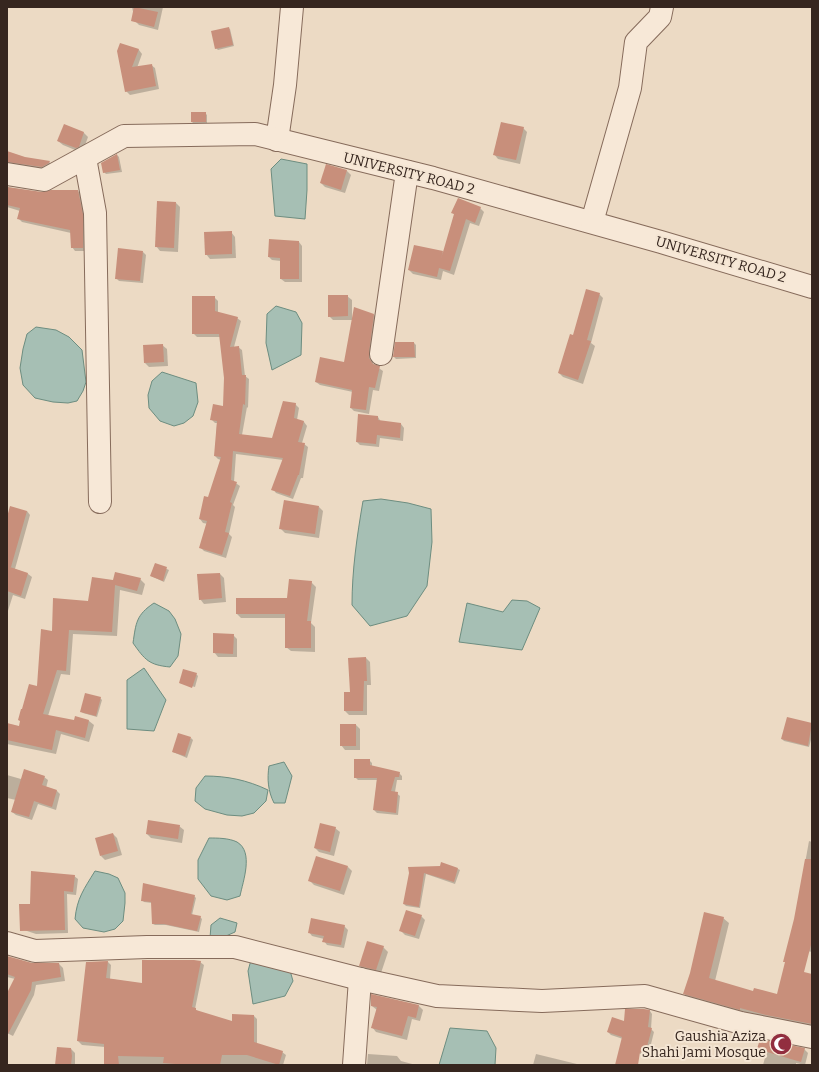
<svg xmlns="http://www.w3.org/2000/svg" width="819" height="1072" viewBox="0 0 819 1072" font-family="Bitter,serif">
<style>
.water{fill:#a6bfb4;stroke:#6d8d80}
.shadow{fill:#0003}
.building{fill:#c88f7b}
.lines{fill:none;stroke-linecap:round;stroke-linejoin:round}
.minor-casing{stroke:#866b5b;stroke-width:24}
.minor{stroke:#f7e8d7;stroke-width:22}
.labels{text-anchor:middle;stroke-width:4;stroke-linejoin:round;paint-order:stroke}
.street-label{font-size:14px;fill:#36261f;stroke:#f4e5d3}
.poi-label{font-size:14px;fill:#36261f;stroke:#f4e5d3;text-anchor:end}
</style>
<rect width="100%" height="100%" fill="#ecdac4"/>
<g class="water">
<polygon points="281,159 307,164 307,190 305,219 275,216 271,169"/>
<polygon points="276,306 296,312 302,323 301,355 272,370 266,343 267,314"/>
<polygon points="36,327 56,330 69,337 82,350 86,382 83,391 77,401 68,403 53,402 35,398 23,385 20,368 23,349 27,334"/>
<polygon points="162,372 196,383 198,402 193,416 184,423 174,426 160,421 149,408 148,395 152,381"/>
<path d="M381 499 408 503 431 509 432 542 427 586 407 616 370 626 352 605C352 570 357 536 363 501Z"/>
<polygon points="512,600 527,601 540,608 522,650 459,642 467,603 503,612"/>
<path d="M154 603 169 611 175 619 181 634 178 656 170 667C149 665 145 660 133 643 136 623 136 615 154 603Z"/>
<polygon points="144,668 166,700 154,731 127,729 127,680"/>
<path d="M284 762 292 776 285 803H274C268 791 267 779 269 766Z"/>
<path d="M205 776C227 776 247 780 268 790L266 801 254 813 242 816 227 815 205 809 195 801 196 788Z"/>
<path d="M209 838C217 838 229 838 237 842 254 852 243 881 240 896L227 900 211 896 198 879V860Z"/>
<path d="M95 871 109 874 118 878 125 893V903L123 921 115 929 104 932 83 928 75 919C77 898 84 889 95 871Z"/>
<polygon points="220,918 237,923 235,932 217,940 210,938 211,925"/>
<polygon points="251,960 289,967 293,981 285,996 253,1004 248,971"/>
<polygon points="450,1028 487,1031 496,1048 495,1065 439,1065"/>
</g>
<g class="shadow">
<polygon points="132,7 163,7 158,30 139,25 135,21"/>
<polygon points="228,28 230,29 234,46 218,50 216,48"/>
<polygon points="121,44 139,50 142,54 137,68 151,65 155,68 159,89 130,95 126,91"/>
<polygon points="192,113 205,113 207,115 207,124 194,124 192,122"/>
<polygon points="64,126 84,133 88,137 83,151 80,152 63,145 58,141"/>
<polygon points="523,128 527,132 520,164 498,159 494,154"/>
<polygon points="7,152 25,158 49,162 53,166 46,171 7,166"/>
<polygon points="117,155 119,157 122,172 106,174 104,172"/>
<polygon points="327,166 347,171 351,175 345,193 325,187 321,183"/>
<polygon points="7,187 42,193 78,191 81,195 86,219 86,251 75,251 72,247 71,233 22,222 18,218 20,211 7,207"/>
<polygon points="176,203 180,207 178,252 160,251 156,246"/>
<polygon points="480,208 484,212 479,226 470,223 454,275 443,271 441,280 413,274 409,270 442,252 444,254 455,215 453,213"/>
<polygon points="231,232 235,237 236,258 210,259 206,254"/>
<polygon points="299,242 302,246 302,282 285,282 281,279 281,261 272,260 269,257"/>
<polygon points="143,252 146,255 143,283 119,281 116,278"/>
<polygon points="599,294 603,298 591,343 595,346 583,384 563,377 559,373 574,337"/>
<polygon points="347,296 352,300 352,318 374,315 377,318 373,347 373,364 383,371 379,391 373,390 369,414 354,411 351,408 353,392 320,385 316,382 345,363 353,320 333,320 329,316"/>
<polygon points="214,297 218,301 218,313 237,318 241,321 234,347 238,347 242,350 245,376 249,379 248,408 247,407 242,435 273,439 295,404 299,408 297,420 304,422 307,426 302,443 304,444 308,447 303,478 301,478 293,499 276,493 273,489 283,460 236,454 234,482 240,486 233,505 235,507 229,534 232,537 226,558 204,551 200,547 208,524 203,523 200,519 209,498 221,460 218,459 215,456 217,423 215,423 211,419 224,407 225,378 220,337 197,337 193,333"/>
<polygon points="414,343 416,345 416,358 396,359 394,357"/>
<polygon points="162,345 167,349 168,366 149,367 145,363"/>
<polygon points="378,417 381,422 401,424 404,428 403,441 380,438 379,447 360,445 357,442"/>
<polygon points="319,507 323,511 319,538 285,533 280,528"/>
<polygon points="27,511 30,515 15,569 28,574 32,577 25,599 13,595 7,614 7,521"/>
<polygon points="155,564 169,570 164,582 151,576"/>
<polygon points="220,574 224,578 226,602 204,604 200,599 198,575"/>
<polygon points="140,579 145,584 142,595 120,590 117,636 73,634 70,675 61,674 48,716 75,721 89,721 94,725 89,742 61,734 56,754 7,744 7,724 20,727 37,687 52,632 114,582"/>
<polygon points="311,582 316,587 311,623 315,627 315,652 291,651 286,647 286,618 241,618 237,614 288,599"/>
<polygon points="233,635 237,639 237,657 218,657 214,652"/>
<polygon points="366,658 370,662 371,685 367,685 367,715 349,715 345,711 351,693"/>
<polygon points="196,674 198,676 195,687 180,683"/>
<polygon points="100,698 102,700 97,717 83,713 81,711"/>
<polygon points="788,718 812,724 812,736 809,747 784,741 782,739"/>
<polygon points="356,725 360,729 360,750 345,750 341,745"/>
<polygon points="191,738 193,740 187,758 173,752"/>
<polygon points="369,760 372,763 372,767 399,773 402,776 402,780 397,780 395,792 400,796 398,815 377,813 374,810 377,780 358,780 355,777"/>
<polygon points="7,775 21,779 44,777 48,780 46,788 57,791 60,794 56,810 38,804 32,820 16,815 12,812 16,800 7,798"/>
<polygon points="179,826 184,830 182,843 151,838 147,834"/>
<polygon points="335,828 340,832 334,856 319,852 315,848"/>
<polygon points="113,834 117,838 122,855 105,860 101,856"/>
<polygon points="809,841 812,842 812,952 794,948 795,919"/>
<polygon points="348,867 352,871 344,895 314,885 309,880"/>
<polygon points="458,869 460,870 455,884 426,874 420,908 406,906 404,904 410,873"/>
<polygon points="74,876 78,879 76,895 67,894 68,933 36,934 24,930 31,905"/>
<polygon points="194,896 196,898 192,915 200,917 202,919 199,932 166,925 155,925 153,924 152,903 144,902 142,900"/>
<polygon points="421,916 425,920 419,939 405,935 400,930"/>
<polygon points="723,918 729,923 715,981 754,992 778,995 812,975 812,1028 772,1020 689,999 684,993"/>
<polygon points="344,926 348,930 344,948 327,945 324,941 324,939 312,936 309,932"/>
<polygon points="383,947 388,952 381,973 364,970 360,966"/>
<polygon points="7,957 31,964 59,964 63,968 65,981 36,985 34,995 13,1036 7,1033 7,995 15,979 7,977"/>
<polygon points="108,962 111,965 110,979 143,984 200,962 204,965 195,1009 199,1012 233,1022 254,1016 257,1019 257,1044 282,1052 286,1055 283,1065 106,1065 105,1047 82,1045 78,1041 87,963"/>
<polygon points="372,1006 419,1006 423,1010 420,1021 412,1019 407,1040 376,1032 372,1027 377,1010"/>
<polygon points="650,1011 652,1014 651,1029 654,1032 648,1056 624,1049 623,1039 611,1035 608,1032"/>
<polygon points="71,1049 75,1053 75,1065 56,1065"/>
<polygon points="758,1049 804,1049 808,1053 805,1065 796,1063 796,1065 763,1065 766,1054 762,1053"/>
<polygon points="368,1054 397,1056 401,1061 416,1065 367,1065"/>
<polygon points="536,1054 581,1065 533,1065"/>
</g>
<g class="building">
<polygon points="134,7 158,12 154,27 131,21"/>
<polygon points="229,27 233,45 215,49 211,31"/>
<polygon points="120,43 139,49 132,67 152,64 156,86 125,92 117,51"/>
<rect x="191" y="112" width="15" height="10"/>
<polygon points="501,122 524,127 516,160 493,155"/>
<polygon points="64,124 84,132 79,147 76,148 57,141"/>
<polygon points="7,151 25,157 50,161 49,163 42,167 7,162"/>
<polygon points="117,154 120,170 103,173 101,163"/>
<polygon points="326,164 347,170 341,190 320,183"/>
<polygon points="7,187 42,192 51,190 78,190 83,214 83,248 71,248 70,230 17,219 20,208 7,205"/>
<polygon points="458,198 481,207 475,223 466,219 450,271 439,268 437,277 408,270 414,245 443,251 441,259 454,214 451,213"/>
<polygon points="157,201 176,202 174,248 155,247"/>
<polygon points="232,231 232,254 205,255 204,232"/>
<polygon points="269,239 299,241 299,279 280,279 280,258 268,257"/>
<polygon points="118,248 143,251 140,281 115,279"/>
<polygon points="586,289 600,293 587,340 591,341 578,380 558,373 570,334 573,335"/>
<polygon points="328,295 348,295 348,316 328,317"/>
<polygon points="192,296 215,296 215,311 238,317 230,347 239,346 242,375 246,375 245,405 243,404 239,434 272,438 283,401 296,403 294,418 304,421 298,442 305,443 299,475 298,475 290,496 271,490 283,458 233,451 231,480 237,482 230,502 232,503 225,532 229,533 222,555 199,548 207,521 199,519 204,496 208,497 221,457 214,456 217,421 210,420 213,404 223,406 224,378 219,334 192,334"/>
<polygon points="354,307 374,314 369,353 369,358 373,364 380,366 375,388 369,387 366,410 350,408 352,390 315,382 320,357 344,362"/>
<polygon points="395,342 414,342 415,357 393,357"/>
<polygon points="163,344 164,362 144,363 143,345"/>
<polygon points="358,414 378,416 378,420 401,423 400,438 377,435 376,444 356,442"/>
<polygon points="284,500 319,506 315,534 279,529"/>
<polygon points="10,506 27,511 11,567 10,567 28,573 21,596 7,591 7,517"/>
<polygon points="155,563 167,567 163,581 150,576"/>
<polygon points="115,572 141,578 137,591 115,585 112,632 69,630 66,671 57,670 43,714 74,720 75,716 89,720 85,738 56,730 52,750 7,740 7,723 19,726 20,721 18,720 21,709 22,709 29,684 37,686 41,629 52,631 53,598 88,601 92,577 113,580"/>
<polygon points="220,573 222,598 199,600 197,574"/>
<polygon points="289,579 312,581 307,621 311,621 311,648 285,648 285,614 236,614 236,598 287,598"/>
<polygon points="213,633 234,634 233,654 213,653"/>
<polygon points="366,657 367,681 364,681 363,711 344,711 344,692 350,692 348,658"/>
<polygon points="183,669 197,673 192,688 179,683"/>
<polygon points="85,693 101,697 96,716 80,712"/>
<polygon points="787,717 812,723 808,746 781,739"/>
<rect x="340" y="724" width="16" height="22"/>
<polygon points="178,733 191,737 185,756 172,752"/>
<polygon points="354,759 370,759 370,765 400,772 399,777 395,777 391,791 398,792 396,813 373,810 377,778 354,778"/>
<polygon points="24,769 45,776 42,785 57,790 52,807 34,801 29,817 11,812"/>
<polygon points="148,820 180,825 178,839 146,834"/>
<polygon points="320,823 336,827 330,852 314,848"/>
<polygon points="113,833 118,851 100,856 95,838"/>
<polygon points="316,856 348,866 340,891 308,881"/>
<polygon points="805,859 812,859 812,941 804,972 812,974 812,1024 766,1015 740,1008 740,1010 683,994 690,973 704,912 724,917 709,978 753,991 754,988 777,994 785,962 783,962 794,919"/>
<polygon points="441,862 458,868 454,882 424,873 419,907 403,904 409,873 408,867 440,866"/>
<polygon points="31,871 75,875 73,892 64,891 65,930 20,931 19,904 30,904"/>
<polygon points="143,883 195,895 191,914 201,916 197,931 164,924 152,924 151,902 141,901"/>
<polygon points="406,910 422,915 415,936 399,931"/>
<polygon points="311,918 345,925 341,945 322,942 324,936 308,933"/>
<polygon points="367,941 384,946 376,970 359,966"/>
<polygon points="7,956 32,963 59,963 61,977 32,982 31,990 7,1036 7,993 15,977 7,974"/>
<polygon points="142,960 194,960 201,961 192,1007 196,1008 196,1010 232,1021 232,1014 254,1015 254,1042 283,1051 279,1065 247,1055 222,1055 220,1065 188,1065 163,1063 164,1057 118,1056 119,1065 104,1065 104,1044 77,1041 86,962 108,961 106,978 142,983"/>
<polygon points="371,994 419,1005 416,1018 408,1016 402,1036 371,1028 377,1007 371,1006"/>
<polygon points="625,1009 644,1009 650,1010 648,1027 652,1028 645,1054 640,1052 638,1065 615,1065 622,1037 607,1032 612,1017 624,1021"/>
<polygon points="760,1039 805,1048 801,1062 757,1049"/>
<polygon points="57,1047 71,1048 72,1056 71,1065 55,1065"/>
</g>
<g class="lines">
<g class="minor-casing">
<g id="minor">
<polyline points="277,140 285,85 292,7"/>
<polyline points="85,158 95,213 100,502"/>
<polyline points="7,174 44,180 124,136 255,134 433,178 661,242 812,287"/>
<polyline points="592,222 630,88 636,42 660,17 662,7"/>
<polyline points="381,354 407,172"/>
<polyline points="7,943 35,951 147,947 235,947 360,979 437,996 542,1001 645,996 741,1023 812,1037"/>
<polyline points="354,1065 360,979"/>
</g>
</g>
<use href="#minor" class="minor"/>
</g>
<defs>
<g id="mosque-disc" transform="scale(1.15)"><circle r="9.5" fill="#922e3f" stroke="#f4e5d3"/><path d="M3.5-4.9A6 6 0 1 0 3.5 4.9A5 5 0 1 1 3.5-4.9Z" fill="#fff"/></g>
</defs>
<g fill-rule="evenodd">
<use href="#mosque-disc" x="781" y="1044"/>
</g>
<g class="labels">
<g class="street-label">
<text transform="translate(409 173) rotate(14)" y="5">UNIVERSITY ROAD 2</text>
<text transform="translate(721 259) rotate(16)" y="5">UNIVERSITY ROAD 2</text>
</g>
<g class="poi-label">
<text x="766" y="1041">Gaushia Aziza<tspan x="766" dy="16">Shahi Jami Mosque</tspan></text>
</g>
</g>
<rect width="819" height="1072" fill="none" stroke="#36261f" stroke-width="16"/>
</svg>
